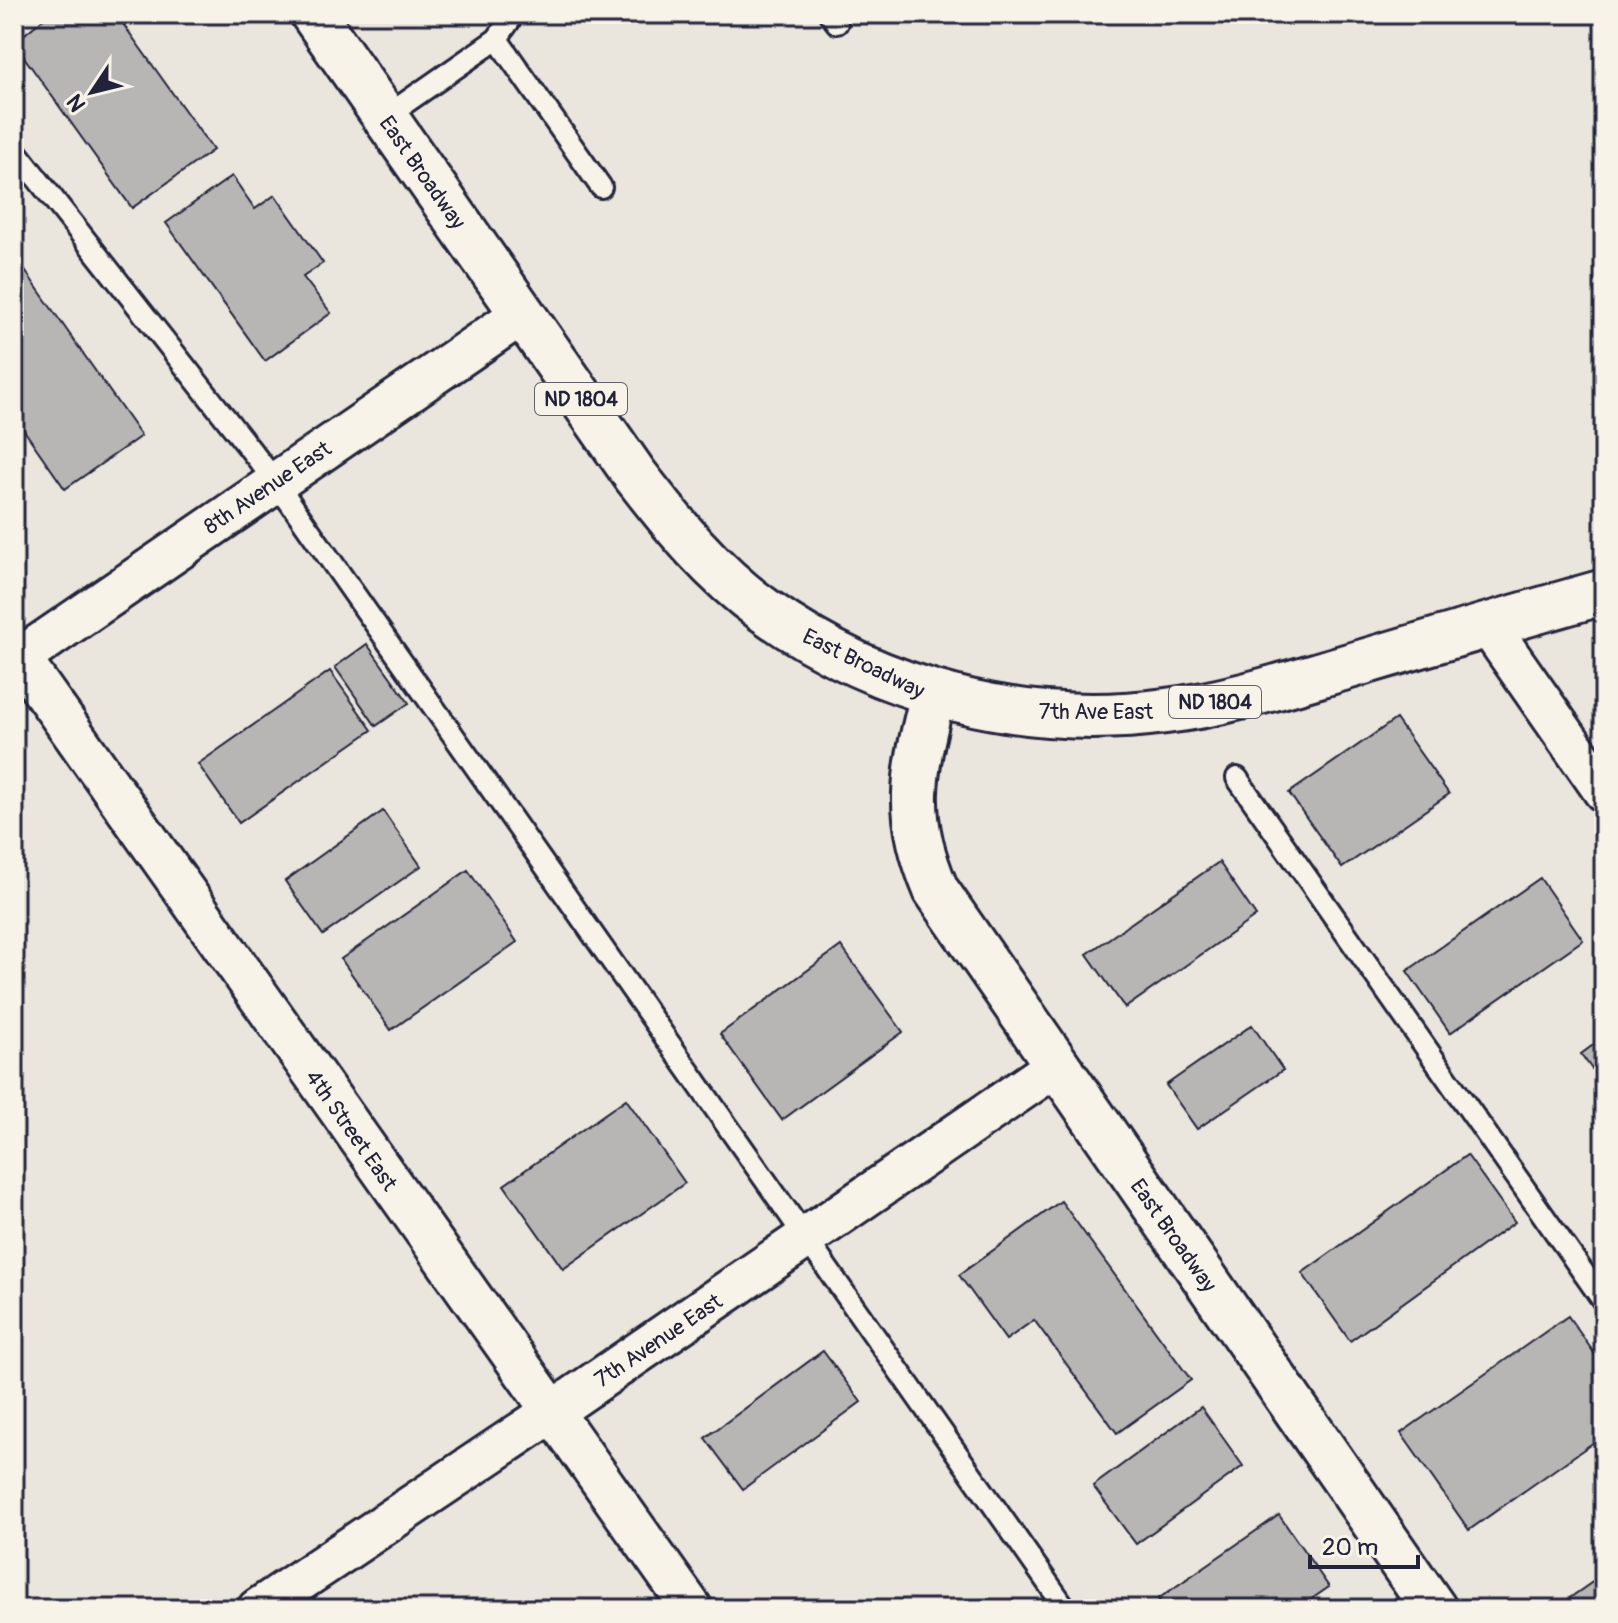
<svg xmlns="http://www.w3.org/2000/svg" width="1618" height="1623" viewBox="0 0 1618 1623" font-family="Pangolin,sans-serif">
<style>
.building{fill:#b8b6b5;stroke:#22223b;stroke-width:2}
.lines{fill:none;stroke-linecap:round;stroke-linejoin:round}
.service-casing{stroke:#22223b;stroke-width:26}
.minor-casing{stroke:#22223b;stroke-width:46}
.secondary-casing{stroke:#22223b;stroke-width:50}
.primary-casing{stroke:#22223b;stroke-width:50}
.service{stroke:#f7f3e8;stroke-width:20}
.minor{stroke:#f7f3e8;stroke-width:40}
.secondary{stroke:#f7f3e8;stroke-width:44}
.primary{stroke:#f7f3e8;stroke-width:44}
.labels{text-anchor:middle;stroke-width:7;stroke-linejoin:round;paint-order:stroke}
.shield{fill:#f7f3e8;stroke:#62616f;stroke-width:2}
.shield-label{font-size:20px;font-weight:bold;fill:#22223b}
.street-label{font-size:22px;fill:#22223b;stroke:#f7f3e8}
</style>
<rect width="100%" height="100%" fill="#eae6de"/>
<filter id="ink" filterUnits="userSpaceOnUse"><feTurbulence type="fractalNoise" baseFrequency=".0125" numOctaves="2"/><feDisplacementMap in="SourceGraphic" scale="16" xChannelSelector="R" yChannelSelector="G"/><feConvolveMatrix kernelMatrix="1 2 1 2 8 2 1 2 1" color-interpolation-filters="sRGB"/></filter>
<g filter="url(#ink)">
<g class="building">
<polygon points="49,14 116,14 213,150 132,208 14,43"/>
<polygon points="232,176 255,209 275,195 323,263 303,277 331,313 265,361 166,223"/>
<polygon points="14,255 141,436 65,489 14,416"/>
<polygon points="367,644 409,703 376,726 335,667"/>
<polygon points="330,671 372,730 239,823 198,764"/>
<polygon points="1396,719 1449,794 1342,868 1289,793"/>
<polygon points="383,811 421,866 323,935 285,881"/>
<polygon points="1219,862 1256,916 1125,1008 1087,954"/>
<polygon points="468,870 517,942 391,1030 341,959"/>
<polygon points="1540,878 1583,940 1450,1033 1407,971"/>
<polygon points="841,946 903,1032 782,1120 720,1034"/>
<polygon points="1252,1025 1283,1070 1197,1129 1166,1085"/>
<polygon points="1604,1037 1604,1086 1581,1054"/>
<polygon points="626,1099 685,1183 563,1269 504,1185"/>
<polygon points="1467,1155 1515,1222 1350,1341 1302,1273"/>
<polygon points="1061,1201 1191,1380 1117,1433 1034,1320 1006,1340 959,1275"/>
<polygon points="1568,1316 1604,1367 1604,1435 1469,1530 1401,1433"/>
<polygon points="823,1351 861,1402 743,1489 705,1438"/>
<polygon points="1201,1407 1243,1466 1136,1544 1093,1486"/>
<polygon points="1279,1515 1329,1587 1297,1609 1165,1609 1158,1599"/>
<polygon points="1604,1574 1604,1609 1564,1609 1561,1604"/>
</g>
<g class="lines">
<g class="service-casing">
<g id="service">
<polyline points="830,14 837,23"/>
<polyline points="497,39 601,187"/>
<polyline points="385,117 497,39 514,14"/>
<polyline points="14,149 275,481 1066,1609"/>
<polyline points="1237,778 1604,1302"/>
</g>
</g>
<g class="minor-casing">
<g id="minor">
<polyline points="1488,625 1604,791"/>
<polyline points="14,650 692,1609"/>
<polyline points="14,662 522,314"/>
<polyline points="258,1609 552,1412 1056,1066"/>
</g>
</g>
<g class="secondary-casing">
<path id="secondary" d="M933 694C914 772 903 813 936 890L1434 1609"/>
</g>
<g class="primary-casing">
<path id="primary" d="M313 14 635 475C673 524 713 574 764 610 880 693 1025 730 1166 711 1232 703 1296 681 1360 663 1441 639 1522 615 1604 592"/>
</g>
<use href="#service" class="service"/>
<use href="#minor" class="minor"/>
<use href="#secondary" class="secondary"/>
<use href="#primary" class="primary"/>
</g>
</g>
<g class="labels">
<g class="shield">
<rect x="535" y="383" width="92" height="32" rx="6"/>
<rect x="1169" y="686" width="92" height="32" rx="6"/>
</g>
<g class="shield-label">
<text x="581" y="406">ND 1804</text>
<text x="1215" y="709">ND 1804</text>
</g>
<g class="street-label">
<text transform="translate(423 172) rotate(55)" y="8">East Broadway</text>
<text transform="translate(267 487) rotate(-34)" y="8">8th Avenue East</text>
<text transform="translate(864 663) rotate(26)" y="8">East Broadway</text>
<text x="1096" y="719">7th Ave East</text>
<text transform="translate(352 1130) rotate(55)" y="8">4th Street East</text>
<text transform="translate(1174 1235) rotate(55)" y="8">East Broadway</text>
<text transform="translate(658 1340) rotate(-34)" y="8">7th Avenue East</text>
</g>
</g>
<rect width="1618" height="1623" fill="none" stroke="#f7f3e8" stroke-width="48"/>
<rect x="24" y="24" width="1570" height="1575" fill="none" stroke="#22223b" stroke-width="3" filter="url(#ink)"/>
<g transform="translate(92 92) rotate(235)" stroke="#f7f3e8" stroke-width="6" paint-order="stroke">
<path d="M0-6L14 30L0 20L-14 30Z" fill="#22223b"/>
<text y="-12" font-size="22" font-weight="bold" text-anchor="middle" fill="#22223b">N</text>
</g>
<path d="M1310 1555v12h108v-12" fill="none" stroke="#22223b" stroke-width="4"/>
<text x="1322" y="1555" font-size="24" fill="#22223b" stroke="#f7f3e8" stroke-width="6" paint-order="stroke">20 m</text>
</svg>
